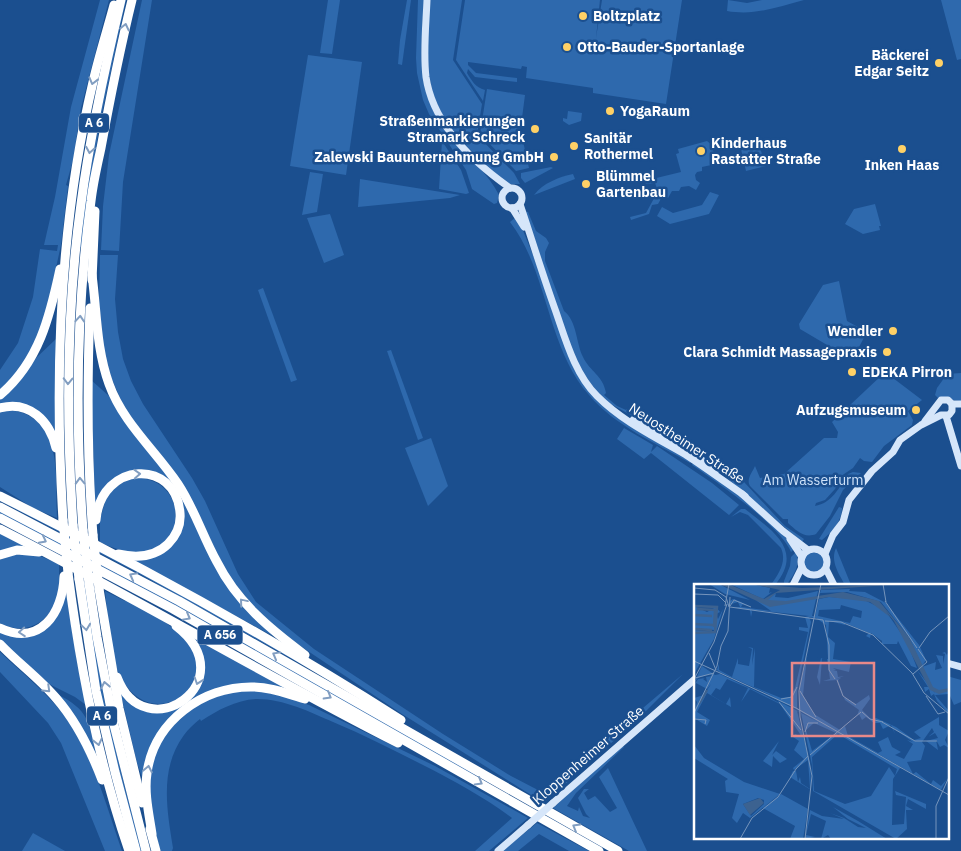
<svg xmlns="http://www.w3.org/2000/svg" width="961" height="851" viewBox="0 0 961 851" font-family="'IBM Plex Sans',sans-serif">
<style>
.green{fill:#2e69ad}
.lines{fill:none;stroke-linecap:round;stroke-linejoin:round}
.secondary{stroke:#d6e6fa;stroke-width:7}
.highway{stroke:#fff;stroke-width:9}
.secondary-bridge{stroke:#d6e6fa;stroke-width:7}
.highway-bridge{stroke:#fff;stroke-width:9}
.oneway{stroke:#829ec1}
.poi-dot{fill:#ffd166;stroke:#1b4f8f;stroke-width:2}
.labels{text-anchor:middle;stroke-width:5;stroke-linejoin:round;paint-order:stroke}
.shield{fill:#1b4f8f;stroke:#bbcadd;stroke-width:1}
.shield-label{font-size:12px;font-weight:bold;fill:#fff}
.poi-label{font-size:14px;font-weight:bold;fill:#fff;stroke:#1b4f8f;text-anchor:start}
.street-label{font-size:14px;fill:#fff;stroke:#1b4f8f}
.park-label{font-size:14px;fill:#cfe3fa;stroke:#1b4f8f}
.inset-river{fill:none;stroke:#3c6290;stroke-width:2.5}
.inset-road{fill:none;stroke:#7695bc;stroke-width:1}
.view{fill:#e88989;fill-opacity:0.15;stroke:#e88989;stroke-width:2.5}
.inset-edge{fill:none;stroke:#fff;stroke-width:2.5}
</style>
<rect width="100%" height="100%" fill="#1b4f8f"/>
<g class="green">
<polygon points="100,0 109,0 81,108 73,160 66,185 68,186 61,245 44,322 24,365 0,391 0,370 18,343 33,297 40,249 57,251 58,245 44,245 55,197 71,107"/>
<path d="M124 0H126L99 127 82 247H79C90 163 106 82 124 0Z"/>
<polygon points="142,0 152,0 123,182 119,251 101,250 103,206 109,155"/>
<polygon points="328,0 340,0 332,54 320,53"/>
<polygon points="407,0 411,0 402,65 398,64 400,40"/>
<path d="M418 0H424C421 52 415 97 452 139 468 157 488 173 499 195L497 203 494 204 472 189 466 170 429 114 423 100 417 73 416 58Z"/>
<polygon points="429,0 462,0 453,60 482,104 477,135 514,173 520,184 508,184 487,167 458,137 446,122 433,95 427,64"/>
<path d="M465 0H600L596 38 602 0H682L666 104 593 93V88L526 78 527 67 522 66 521 69 468 62V65L476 73 517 78V82L475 77 468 69 467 73C472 81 475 87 485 90L483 101 456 60Z"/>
<path d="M728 0 747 3 762 0H804C777 7 755 16 727 11Z"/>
<polygon points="941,0 961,0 961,59 957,60"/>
<polygon points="308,55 362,62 346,175 290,166"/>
<polygon points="487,89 525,95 522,118 518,119 529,168 516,171 480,134"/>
<polygon points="568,111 582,113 581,121 569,125 563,121 563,118 567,119"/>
<polygon points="442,141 461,170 469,193 466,194 439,189"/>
<polygon points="707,141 712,145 716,164 702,167 702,171 697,172 695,175 696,180 700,183 696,190 689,186 681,187 679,191 672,191 668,198 663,195 658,204 652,205 649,214 631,220 630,217 646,213 658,191 655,183 646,184 644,181 681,172 676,154 679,153 678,149"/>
<polygon points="759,145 766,166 746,171 741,149"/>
<polygon points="551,167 553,168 525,183 521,178 521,173"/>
<polygon points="310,172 323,174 317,212 302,215"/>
<path d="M573 174 575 179 534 195C543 183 559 177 573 174Z"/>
<polygon points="360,179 460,195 450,198 358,207"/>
<polygon points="710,192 719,195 709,214 670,224 657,216 662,207 673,213 702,205"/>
<polygon points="875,204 881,226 879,226 880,230 863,234 845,224 854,209"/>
<path d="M524 211 528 212 536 231 546 238 549 243 545 252V261L564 311C577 321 576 343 583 357 590 372 603 375 606 393L604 395 617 406 626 410 627 409 689 444 687 446 607 402 595 389 583 373 576 360 564 329Z"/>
<polygon points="330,214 344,255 324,263 307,218"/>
<path d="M516 217 522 228 535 260 568 355 591 393 692 461 690 463C656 443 615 426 589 395 547 348 548 271 510 222Z"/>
<polygon points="100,255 118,255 115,299 118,332 123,359 131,381 143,404 192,478 205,501 238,574 256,602 314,649 443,734 511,776 536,789 543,789 557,781 683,674 637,720 544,803 402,714 278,631 262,617 227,574 197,512 125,409 110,375 104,352 99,303"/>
<polygon points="839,281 847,321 867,332 859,347 839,352 800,329 799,324 823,285"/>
<polygon points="263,288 297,380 291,382 258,290"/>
<polygon points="56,339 55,432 43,417 0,405 0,399 36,358"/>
<polygon points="391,350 423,438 418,440 387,351"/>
<polygon points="961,373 961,401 938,398 935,395 937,388 947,374"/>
<path d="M883 374 889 375 922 400 908 411 913 420 912 425 884 446 872 462 864 461 860 458 853 468 844 474 835 489 825 500 816 503 815 506C832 503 839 488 848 474L853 472 861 473 843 490 830 516 816 534C804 539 796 530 788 523V519H783L750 486C746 479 752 473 755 466L760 478 784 474 824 438H837L838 432 832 422Z"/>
<polygon points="91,380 109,396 111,396 179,493 214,563 273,636 132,560 156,555 181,526 171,485 134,471 95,505"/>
<path d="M9 410C65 416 55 479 57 518L33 508 0 487V412Z"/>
<polygon points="624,428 653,445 651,452 657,446 712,483 739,505 729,515 651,453 644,459 617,439"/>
<polygon points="431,438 448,486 428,506 405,448"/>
<polygon points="699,454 744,482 785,526 804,539 802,542"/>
<path d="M694 462C729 487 770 513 794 549L791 552C781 526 717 482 692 465Z"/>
<path d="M141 478C188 484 185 547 145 552 129 554 115 549 100 542V520L106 498 112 490 128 479Z"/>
<path d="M0 501C121 557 236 625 351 692L138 573Z"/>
<path d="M839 507 842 508C842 521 832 532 822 540L819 539Z"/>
<path d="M741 509H745C773 531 804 550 775 585H771C779 573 787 562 781 548L748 515 740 512 731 517Z"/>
<polygon points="0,511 183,607 475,773 474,775 0,514"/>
<polygon points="0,533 26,547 0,553"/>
<path d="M836 548 851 585H845C839 574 830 561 836 548Z"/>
<circle cx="814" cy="562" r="10"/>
<path d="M796 552C801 564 794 575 787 584L784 585V581L790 566 791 557Z"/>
<path d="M25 554 40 556 59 564V577L61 578C59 586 59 598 55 605 43 626 22 635 0 623V560L13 555Z"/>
<polygon points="82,580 85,582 104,699 124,784 142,851 139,851 118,772 97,677"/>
<path d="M105 591 125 601 128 600C149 612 174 624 189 645 219 687 152 736 120 676 109 655 108 614 105 591Z"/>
<polygon points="66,592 77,661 86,705 75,697 45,682 0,640 0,631 36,632"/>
<polygon points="190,635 294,692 265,685 190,702 148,758 142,777 137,763 120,691 162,711 200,685"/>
<path d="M0 652C21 672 45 691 63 714 93 754 106 805 122 851H105L61 743 48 723 0 672Z"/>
<polygon points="947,676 961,680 961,702 954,705 947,689"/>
<path d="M234 691H261L289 698 309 705 435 766 528 818 489 851H475L512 818C484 797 454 781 423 765 393 750 364 735 333 722 310 712 284 699 257 699 236 700 218 710 201 721L200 719C194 724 188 729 184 735 159 769 167 810 173 848L172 851H160C148 803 138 752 183 717 188 712 194 706 201 703 211 698 223 695 234 691Z"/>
<path d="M57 694C89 710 89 722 96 754Z"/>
<polygon points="622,745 624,747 576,793 567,806 578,811 579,807 583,816 590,818 586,814 578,798 584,789 589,789 584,793 588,800 595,796 610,812 617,808 599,777 608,768 647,851 629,851 553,808"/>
<polygon points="537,823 589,851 569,851 539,834 518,851 502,851"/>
<polygon points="33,833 65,851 22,851"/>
</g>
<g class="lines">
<g class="secondary">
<path d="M427 0C426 25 423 52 426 77 433 125 473 162 510 188"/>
<circle cx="512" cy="198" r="10"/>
<path d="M520 204C532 240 543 276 556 312 566 341 575 374 597 396 623 422 655 437 686 455 706 468 725 482 745 496"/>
<polyline points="512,208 524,227"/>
<polyline points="946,416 961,466"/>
<polyline points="633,420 689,451 716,470"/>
<polyline points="925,421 941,400 948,400 952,404 961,404"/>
<polyline points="742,494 783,531 808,550"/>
<polyline points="790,539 802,557"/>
<circle cx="814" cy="562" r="13"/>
<polyline points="825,554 833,535 843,522 849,500 872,471 893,452 900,440 921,425 941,415 949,415 952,411 952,404"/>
<polyline points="826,569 834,585"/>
<polyline points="793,585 802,567"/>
<polyline points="947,663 961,667"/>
<polyline points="553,803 695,679"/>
<polyline points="498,851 528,825"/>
</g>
<g class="highway">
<path d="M92 275C97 312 96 348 109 384 123 423 155 450 178 484 194 508 203 537 217 562 237 602 270 629 305 655"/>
<polyline points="92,280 95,211"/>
<path d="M90 308C87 384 87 459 93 535"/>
<path d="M0 395C39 362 50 316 60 269"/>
<path d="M0 408C29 400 50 421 56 448"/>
<path d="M0 496C137 564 272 638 401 720"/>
<polyline points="0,507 179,601 618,851"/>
<polyline points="0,518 173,609 599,851"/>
<path d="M63 520C54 374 59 225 93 82 99 56 107 31 114 5"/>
<path d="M96 520C101 461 176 458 180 513 181 525 176 536 168 544 154 558 136 558 118 554"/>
<path d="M73 525C66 418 66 311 81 204 90 135 105 67 121 0"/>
<path d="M0 529C134 597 264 675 398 743"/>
<path d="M83 530C75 420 76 310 91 201 93 183 97 166 101 148 110 99 120 49 132 0"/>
<polyline points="0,555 17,550 39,552"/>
<path d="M68 573C80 667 98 761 129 851"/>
<polyline points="79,579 96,691 115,772 136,851"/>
<polyline points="89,584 97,637 114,725 146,851"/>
<polyline points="99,589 119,708 142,803"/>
<path d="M0 628C40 647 63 613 64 576"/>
<path d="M0 644C18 663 40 679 56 698 77 722 91 751 102 780"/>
<path d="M117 677C145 751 247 681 176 626"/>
<polyline points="150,829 156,851"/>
<path d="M152 834C149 814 144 793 147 773 154 722 202 686 253 687 271 687 288 694 305 699"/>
</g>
<polyline class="secondary-bridge" points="528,825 553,803"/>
<g class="highway-bridge">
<polyline points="63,520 68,573"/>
<polyline points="73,525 79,579"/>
<polyline points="83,530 89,584"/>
<polyline points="93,535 99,589"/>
</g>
</g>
<defs><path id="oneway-chevron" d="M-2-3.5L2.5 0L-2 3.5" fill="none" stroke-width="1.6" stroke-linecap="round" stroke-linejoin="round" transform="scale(1.25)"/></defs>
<g class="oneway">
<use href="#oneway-chevron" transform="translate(125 27) rotate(-77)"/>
<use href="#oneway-chevron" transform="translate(93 81) rotate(104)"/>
<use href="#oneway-chevron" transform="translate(90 150) rotate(100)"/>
<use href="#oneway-chevron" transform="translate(80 319) rotate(-86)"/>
<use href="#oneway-chevron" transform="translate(68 381) rotate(91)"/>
<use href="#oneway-chevron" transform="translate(137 474) rotate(-3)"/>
<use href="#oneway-chevron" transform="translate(80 481) rotate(-92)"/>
<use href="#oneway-chevron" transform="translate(43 540) rotate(27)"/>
<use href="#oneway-chevron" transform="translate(133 576) rotate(-152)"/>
<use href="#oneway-chevron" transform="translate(243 602) rotate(-130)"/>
<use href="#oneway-chevron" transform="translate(187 617) rotate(29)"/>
<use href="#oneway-chevron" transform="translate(86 627) rotate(82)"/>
<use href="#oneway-chevron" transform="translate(22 632) rotate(176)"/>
<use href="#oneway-chevron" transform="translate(276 655) rotate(-151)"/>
<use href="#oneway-chevron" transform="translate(198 681) rotate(109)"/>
<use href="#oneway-chevron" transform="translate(105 685) rotate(-101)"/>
<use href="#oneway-chevron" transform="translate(47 689) rotate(44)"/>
<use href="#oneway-chevron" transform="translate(328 696) rotate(30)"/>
<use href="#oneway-chevron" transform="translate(98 742) rotate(77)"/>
<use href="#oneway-chevron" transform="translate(148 769) rotate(-79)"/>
<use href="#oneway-chevron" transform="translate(479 782) rotate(30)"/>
<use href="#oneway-chevron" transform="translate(576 827) rotate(-150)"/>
</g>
<g class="poi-dot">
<circle cx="583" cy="16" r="5"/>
<circle cx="567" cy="47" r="5"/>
<circle cx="939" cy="63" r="5"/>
<circle cx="610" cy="111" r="5"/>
<circle cx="535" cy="129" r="5"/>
<circle cx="574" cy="146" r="5"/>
<circle cx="902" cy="149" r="5"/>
<circle cx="701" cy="151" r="5"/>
<circle cx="554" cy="157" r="5"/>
<circle cx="586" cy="184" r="5"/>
<circle cx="893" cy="331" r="5"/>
<circle cx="887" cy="352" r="5"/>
<circle cx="852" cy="372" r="5"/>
<circle cx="916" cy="410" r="5"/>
</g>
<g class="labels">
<g class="shield">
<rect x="79" y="113.5" width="30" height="19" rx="4"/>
<rect x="197.5" y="625.5" width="45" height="19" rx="4"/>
<rect x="87" y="706.5" width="30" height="19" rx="4"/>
</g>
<g class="shield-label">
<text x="94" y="127">A 6</text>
<text x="220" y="639">A 656</text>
<text x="102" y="720">A 6</text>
</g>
<g class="poi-label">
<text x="593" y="21">Boltzplatz</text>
<text x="577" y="52">Otto-Bauder-Sportanlage</text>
<text x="929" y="60" text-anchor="end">Bäckerei<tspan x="929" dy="16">Edgar Seitz</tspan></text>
<text x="620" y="116">YogaRaum</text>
<text x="525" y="126" text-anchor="end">Straßenmarkierungen<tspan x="525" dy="16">Stramark Schreck</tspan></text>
<text x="584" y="143">Sanitär<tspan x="584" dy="16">Rothermel</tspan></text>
<text x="711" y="148">Kinderhaus<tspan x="711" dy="16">Rastatter Straße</tspan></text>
<text x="544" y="162" text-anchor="end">Zalewski Bauunternehmung GmbH</text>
<text x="902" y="170" text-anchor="middle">Inken Haas</text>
<text x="596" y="181">Blümmel<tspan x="596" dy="16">Gartenbau</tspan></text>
<text x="883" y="336" text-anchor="end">Wendler</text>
<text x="877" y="357" text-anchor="end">Clara Schmidt Massagepraxis</text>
<text x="862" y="377">EDEKA Pirron</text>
<text x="906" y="415" text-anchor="end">Aufzugsmuseum</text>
</g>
<g class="street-label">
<text transform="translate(687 443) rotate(33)" y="5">Neuostheimer Straße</text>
<text transform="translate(588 755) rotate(-41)" y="5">Kloppenheimer Straße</text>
</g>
<g class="park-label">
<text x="813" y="485">Am Wasserturm</text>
</g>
</g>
<g transform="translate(694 584)">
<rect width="255" height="255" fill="#1b4f8f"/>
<path d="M15 0H25L56 16 31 10ZM36 0H57L76 4 75 9 78 8 69 15ZM156 5 155 7 171 8 192 19 225 61 232 76 228 82 215 53 187 18 153 8 126 9 127 6ZM124 7 118 32H121L125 15 135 13 168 15 191 26 213 58 223 84 217 82 204 57 203 60H188V57L177 49 176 54 172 52 175 49 149 38 152 41 135 37 134 53 141 59 139 75 157 78 155 88 139 84 142 86H139L143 87 144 93 150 92 142 95 147 94 144 96 150 113 162 120 175 111 176 115 168 126 177 135 182 134 202 143 220 156 227 154 220 148 245 133V141L255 147 251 156 255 164 250 161 246 163 242 156 244 166 232 157 244 154 241 149 234 153 240 148 238 144 228 158 231 162 227 176 213 178 219 190 222 188 237 200 239 196 247 202 253 195 247 206 149 150 209 185 206 184 199 195 198 241 210 240 212 213 202 211 201 207 232 220V225L214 215 212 222 219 226H233H212L213 245 202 255 119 207 118 181 107 129 103 127 116 179V173V176L117 206 96 193 99 187H102L104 198 106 193 107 199 116 205 114 176 100 186 99 184 110 175 100 166 105 157 99 153 101 150 108 153 86 120 56 105 47 118 54 104 33 95 26 106 22 104 17 111 32 120 36 113 37 123 13 109 3 128 16 136 13 142 0 134 3 118 0 114 10 111 17 100 13 105 2 99 0 101 4 95 11 94 9 95 13 98 12 93 18 92 16 90 4 94 0 99 8 82 21 91 26 90 72 112 89 121 82 116 100 125 126 139 102 125 70 109 81 113 23 87 26 88 23 86 25 80V86L38 93 44 74V80L55 82 58 65 54 63 59 64 58 81 61 64 60 103 87 114 96 113 101 104 114 48 105 46V43L114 44 111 33 115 32 60 26H57L58 28 57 33 56 26 39 23H46L44 18 37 20 39 17H44L39 16 36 21 33 20H35L36 17 39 15H40L47 18 55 22 49 20 47 23 77 27 63 17 73 16 82 9 81 13 94 14ZM147 21 168 27 167 34 159 32 156 39 124 32 125 26 146 25ZM115 33 122 34 106 102V126L103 124V107L117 38ZM122 34 132 41 134 75 113 72ZM113 72 127 74 123 93 126 101 128 74 133 75 136 95 129 97 143 96 151 116 165 126 163 132 146 146 120 130 109 111ZM165 130 168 136 172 133 180 139H186L189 145 197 141 201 150 199 144 219 158 213 156 219 160 210 175 201 171 207 168 198 163 194 153 184 158 188 167 184 169 154 152 151 142ZM120 139 142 149 118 167 112 146ZM144 150 203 185 201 192 195 183 177 212 151 220 120 207 118 173ZM0 22 13 28 22 23 26 28 22 30 24 35 29 25 20 55 0 90V46L21 48 22 42 20 46 0 44ZM255 66V110L241 111 255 127V130L243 117 240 110 237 112 235 105 231 108 230 103H234L223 86 241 109 228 83 242 78 241 86 248 84 242 71 249 72V80L251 70 248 69 251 68 253 71ZM85 157 78 171 82 167 93 175 86 179 79 172 78 183 69 177ZM0 161 10 174 50 198 86 210 56 234 49 229 43 239 38 234 45 210 32 208 31 197 34 195 0 174ZM64 214 70 216V220L57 232 49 220ZM87 210 114 225 109 255H96L101 242 69 224ZM139 223 164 237 193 255H137L134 251 127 255 132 237 117 230 112 251 121 253 111 255 116 226 128 232 150 235 136 229 150 234 164 243 172 244 154 235Z" fill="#2e69ad" fill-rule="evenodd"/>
<path d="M26 0H34L70 15 86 6 59 0 108 4 208 0 82 9 74 16 92 17 149 8 185 17 215 53 239 103 245 106 255 104V107L245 110 236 106 200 37 191 26 196 33 176 18 135 13 76 23ZM66 214 70 219 56 231 49 220Z" fill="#3c6290"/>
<path class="inset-river" d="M3 25 22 26M0 31 18 32M0 40 19 41M20 43 21 26M0 45 18 46M0 49 21 48 23 23 1 22M5 120 13 106"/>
<path class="inset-road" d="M189 0 192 18M0 4 21 6 32 13 35 23M0 10 24 11 32 19M191 17 223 64M31 22 35 0M36 22 40 16 57 23M36 23 129 36 135 61V86L141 95M131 37 147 38 179 51 218 89 230 109 255 130M20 58 33 20M225 64 236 48 255 32M15 69 22 86M0 77 102 124 255 211M219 90 233 78 224 65M1 94 20 89M0 95 20 58M143 96 149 112 162 121M106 107 122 133M232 112 244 130 251 128M87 115 98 113 103 103M85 118 107 146M168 128 176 135 189 138M0 129 23 82 27 62 34 47 36 13M0 135 12 136 11 140M188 138 221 157H243M111 148 114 139H124M116 171 167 128M46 255 58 234 84 213 102 185 114 172M111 255 118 192 106 133 105 107 127 0M242 255V222L255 193"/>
<path class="view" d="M98 79H180V152H98Z"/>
<rect width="255" height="255" class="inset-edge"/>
</g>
</svg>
